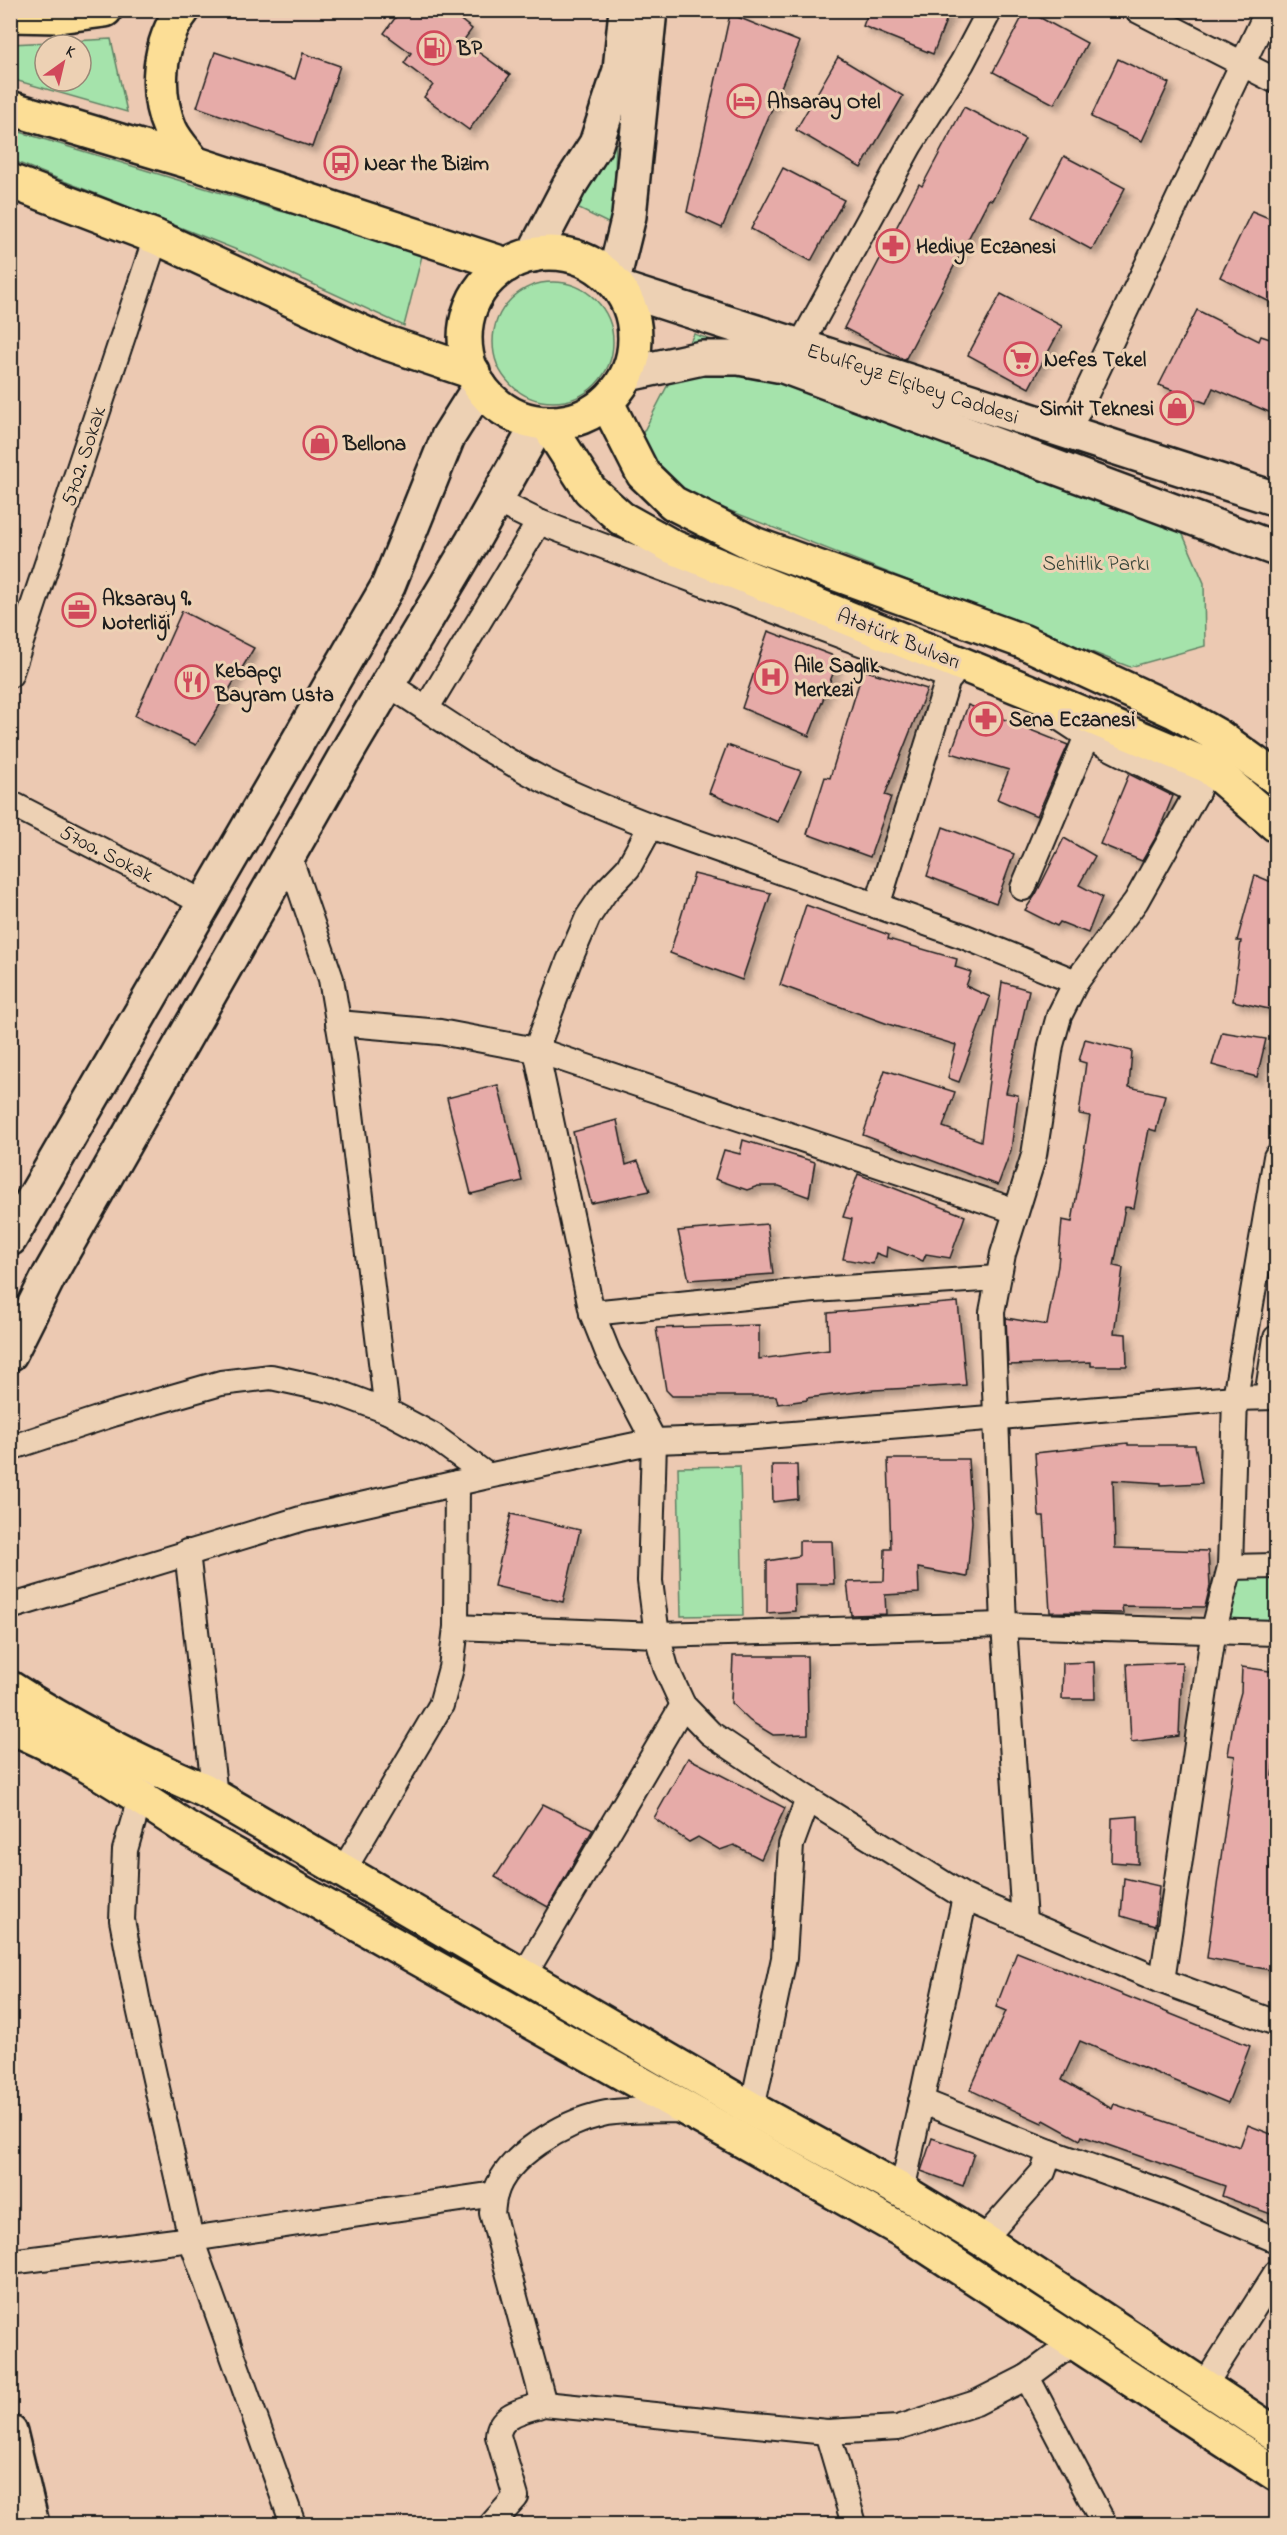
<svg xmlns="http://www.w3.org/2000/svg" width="1287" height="2535" viewBox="0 0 1287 2535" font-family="'Indie Flower',sans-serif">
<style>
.green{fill:#a5e3ab;stroke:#608064;stroke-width:1.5;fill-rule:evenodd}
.building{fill:#e6aba8;stroke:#1c1c1c;stroke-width:1.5;filter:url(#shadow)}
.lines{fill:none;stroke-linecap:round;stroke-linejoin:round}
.street-casing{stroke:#1c1c1c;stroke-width:28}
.secondary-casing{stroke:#1c1c1c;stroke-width:38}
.primary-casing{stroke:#1c1c1c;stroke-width:38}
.highway-casing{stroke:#1c1c1c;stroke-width:38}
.street{stroke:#edd1b4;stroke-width:24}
.secondary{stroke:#edd1b4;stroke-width:33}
.primary{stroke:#fcde96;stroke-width:33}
.highway{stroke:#fcde96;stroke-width:33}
.labels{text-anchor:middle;stroke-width:6;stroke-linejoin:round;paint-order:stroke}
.poi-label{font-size:21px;font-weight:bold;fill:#1c1c1c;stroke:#edd1b4;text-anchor:start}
.street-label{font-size:21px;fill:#1c1c1c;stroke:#edd1b4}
.park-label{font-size:21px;fill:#374439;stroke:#edd1b4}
</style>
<defs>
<filter id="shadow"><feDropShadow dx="5.5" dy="5.5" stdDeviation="3" flood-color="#0004"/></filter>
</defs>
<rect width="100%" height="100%" fill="#ecc9b2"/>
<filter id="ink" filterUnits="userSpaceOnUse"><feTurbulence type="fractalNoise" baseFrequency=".0167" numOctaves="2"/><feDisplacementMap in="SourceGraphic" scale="12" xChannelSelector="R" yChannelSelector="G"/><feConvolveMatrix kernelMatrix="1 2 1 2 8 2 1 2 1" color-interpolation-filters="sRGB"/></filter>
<g filter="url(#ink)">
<g class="green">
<path d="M111 39 127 112 11 79V44ZM45 45H81V81H45Z"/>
<polygon points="10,129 280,211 425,244 404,326 252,256 11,160"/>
<polygon points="616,135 614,226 573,206"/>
<circle cx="553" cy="342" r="60"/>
<polygon points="694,334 1136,486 1174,514 1204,583 1205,646 1130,667 672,488 629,460"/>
<polygon points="740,1466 743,1615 681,1616 678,1467"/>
<polygon points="1276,1575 1276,1623 1228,1621 1239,1576"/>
</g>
<g class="building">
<polygon points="401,10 448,10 472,29 463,41 510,75 469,130 424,97 433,85 404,63 411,53 384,33"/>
<polygon points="869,10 950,10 933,54 863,26"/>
<polygon points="1026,10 1087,43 1054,104 993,72"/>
<polygon points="730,14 800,42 722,228 687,212"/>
<polygon points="215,52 295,79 303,53 340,66 312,147 197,107"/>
<polygon points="838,57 903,96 861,168 796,130"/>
<polygon points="1118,59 1169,83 1142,141 1091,117"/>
<polygon points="964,107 1025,139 992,200 989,199 905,360 844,328 919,184 922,186"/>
<polygon points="1064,156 1125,188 1092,250 1032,217"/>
<polygon points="783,168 844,200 811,261 751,229"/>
<polygon points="1252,211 1276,221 1276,305 1220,277"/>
<polygon points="1001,294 1062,326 1029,388 968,355"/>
<polygon points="1197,310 1259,341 1261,336 1276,341 1276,415 1213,388 1206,403 1159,385"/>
<polygon points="182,611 254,648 196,745 135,716"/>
<polygon points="768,631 839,658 809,736 742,708"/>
<polygon points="863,670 927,689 885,795 891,797 870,857 807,834 825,777 830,778"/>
<polygon points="968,705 1068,745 1037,816 997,799 1009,770 951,753"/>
<polygon points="727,745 801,771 778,822 709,793"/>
<polygon points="1129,774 1173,796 1157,835 1142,861 1100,844"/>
<polygon points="943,827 1014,854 996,903 927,876"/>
<polygon points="1064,838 1095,856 1079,885 1102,897 1088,933 1060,922 1057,926 1025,910 1036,894"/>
<polygon points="694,874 771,893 742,980 670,953"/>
<polygon points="1255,875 1276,884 1276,975 1269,1009 1233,1001 1241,941 1237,941"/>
<polygon points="806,905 889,935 888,939 957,959 955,967 971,972 966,986 990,997 959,1082 948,1078 956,1045 888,1024 780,985"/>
<polygon points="1002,982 1029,990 1006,1093 1018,1095 1011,1150 998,1185 863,1135 885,1070 955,1092 943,1127 981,1141"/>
<polygon points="1222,1032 1266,1039 1257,1077 1212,1065"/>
<polygon points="1085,1039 1132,1051 1129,1087 1165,1095 1156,1131 1149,1129 1134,1208 1125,1207 1114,1266 1123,1268 1114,1333 1126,1334 1127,1366 1091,1366 1091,1362 1008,1365 1006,1318 1047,1325 1058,1266 1062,1220 1072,1222 1090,1116 1079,1114 1086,1063 1079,1061"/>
<polygon points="498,1085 522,1181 471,1194 447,1098"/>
<polygon points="617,1120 626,1165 638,1161 650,1191 591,1203 573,1132"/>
<polygon points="743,1140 815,1162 809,1197 779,1186 758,1186 747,1190 715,1179 724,1150 740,1154"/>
<polygon points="858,1174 965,1216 950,1258 926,1254 923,1261 887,1247 886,1257 876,1253 873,1264 843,1259 852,1219 843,1217"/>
<polygon points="767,1224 773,1274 689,1280 678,1231"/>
<polygon points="958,1302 966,1385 874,1390 807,1398 807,1400 778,1404 776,1396 672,1396 666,1390 656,1328 759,1325 759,1359 829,1350 828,1313"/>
<polygon points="1128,1443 1128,1445 1195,1445 1202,1483 1161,1485 1161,1483 1113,1480 1115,1548 1208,1551 1210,1586 1205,1607 1122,1606 1123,1613 1050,1612 1044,1516 1039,1516 1035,1453"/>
<polygon points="888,1459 968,1459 972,1522 967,1577 918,1568 919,1593 885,1595 886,1614 851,1615 847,1582 884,1581 885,1549 891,1549"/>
<polygon points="772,1465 797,1465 798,1499 773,1502"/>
<polygon points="511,1514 580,1530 563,1602 494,1586"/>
<polygon points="799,1541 832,1541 834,1584 794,1584 795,1611 767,1613 767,1561 799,1556"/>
<polygon points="733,1656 807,1656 808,1734 773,1735 750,1721 731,1703"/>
<polygon points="1094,1662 1095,1699 1062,1699 1063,1663"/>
<polygon points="1182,1662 1179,1736 1131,1742 1127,1664"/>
<polygon points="1242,1667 1276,1672 1276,1743 1272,1776 1276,1777 1276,1828 1270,1869 1276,1869 1276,1971 1207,1958 1235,1756 1228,1755 1234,1717 1241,1692"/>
<polygon points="688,1758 785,1808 761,1859 734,1845 720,1850 698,1837 689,1842 654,1818"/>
<polygon points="543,1804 593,1829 548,1907 495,1877"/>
<polygon points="1138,1816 1138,1864 1111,1862 1112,1818"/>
<polygon points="1124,1878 1159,1886 1155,1926 1121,1916"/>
<polygon points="1017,1952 1250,2046 1228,2103 1080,2041 1062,2080 1112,2109 1114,2104 1240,2147 1248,2125 1276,2136 1276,2216 1222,2196 1225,2186 1082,2136 1080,2140 1044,2120 1042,2123 970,2090 1006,2011 996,2007"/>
<polygon points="932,2138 974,2153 963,2186 921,2171"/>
</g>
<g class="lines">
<g class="street-casing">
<g id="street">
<polyline points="1137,10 1276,81"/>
<polyline points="800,346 910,145 962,63 990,10"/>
<polyline points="1077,413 1268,10"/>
<polyline points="494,500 539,522 951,677"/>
<polyline points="10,675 156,237"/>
<path d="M388 684C439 717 490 753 545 781 579 798 615 812 651 826L963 936 1076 982"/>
<polyline points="426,709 539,522"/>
<polyline points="1049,711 1087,736 1197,792"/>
<polyline points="10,803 204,903"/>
<polyline points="651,826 628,868 605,892 588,917 569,961 536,1050 592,1313 608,1353 654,1441 650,1581 657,1635 666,1668 683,1705 710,1733 808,1799 965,1897 1162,1981 1276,2023"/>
<polyline points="289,856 331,979 344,1056 387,1411 432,1435 488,1476"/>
<polyline points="1023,888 1087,736"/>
<polyline points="877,906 949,676"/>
<polyline points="338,1023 440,1032 536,1050 1016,1211"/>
<polyline points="592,1313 814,1290 998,1278"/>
<polyline points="1267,1397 1276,1338"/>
<polyline points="10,1448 113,1414 221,1383 271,1377 331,1390 387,1411"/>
<polyline points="187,1552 215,1796"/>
<polyline points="1230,1567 1276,1566"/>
<polyline points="10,1607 304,1518 488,1476 654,1441 742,1438 1235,1398 1276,1397"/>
<polyline points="456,1627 657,1635 1004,1625 1276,1633"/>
<polyline points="144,1784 125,1850 122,1920 139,2008 191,2239 293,2524"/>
<polyline points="343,1871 441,1705 451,1668 456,1627 457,1483"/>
<polyline points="1024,1921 1004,1625 992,1312 1003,1254 1034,1155 1051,1045 1059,1016 1076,982 1136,901 1197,792 1213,751"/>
<polyline points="523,1977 683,1705"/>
<polyline points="1162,1981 1214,1629 1230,1567 1235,1398 1276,1157"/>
<polyline points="921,2101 1050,2152"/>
<polyline points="752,2109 784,1958 791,1845 808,1799"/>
<polyline points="902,2191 965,1897"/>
<polyline points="983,2240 1043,2172 1050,2152 1168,2194 1276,2240"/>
<polyline points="10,2262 191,2239 495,2194"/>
<polyline points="1027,2377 1104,2524"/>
<polyline points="1204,2386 1276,2273"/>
<path d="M544 2404 492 2213C493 2207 493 2201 495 2195 505 2156 565 2122 602 2114 625 2109 661 2111 686 2110"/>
<polyline points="827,2432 854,2524"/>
<path d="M492 2524 516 2497 498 2436C499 2413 526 2410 544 2404L827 2432 898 2428 976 2403 1027 2377 1074 2342"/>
</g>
</g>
<g class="secondary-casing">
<g id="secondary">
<polyline points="533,255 569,186 596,144 620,70 626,10"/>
<polyline points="613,281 629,216 650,10"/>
<polyline points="619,288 1276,499"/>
<polyline points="628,374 702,358 739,358 783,366 1276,549"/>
<polyline points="10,1239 388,586 448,437 480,386"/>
<polyline points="10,1354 49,1276 352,744 471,544 539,423"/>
<polyline points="10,2432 32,2524"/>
</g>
</g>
<g class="primary-casing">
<g id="primary">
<path d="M183 10C158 42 154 92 170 129 175 141 187 153 194 163"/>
<polyline points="10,108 194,163 507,265"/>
<polyline points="10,181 156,237 381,341 473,372"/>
<circle cx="550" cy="338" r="85"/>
<polyline points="607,403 643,474 673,503 754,544 1022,641 1174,711 1218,736 1276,778"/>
<polyline points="547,423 590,490 621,518 673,547 1028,691 1208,766 1276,825"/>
<path d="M10 1688C72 1728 137 1761 204 1790L752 2109 902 2191 983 2240 1276 2434"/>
<path d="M10 1727C69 1750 133 1793 185 1827L905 2232 1276 2474"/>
</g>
</g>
<g class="highway-casing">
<polyline id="highway" points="10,15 58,16 105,10"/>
</g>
<use href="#street" class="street"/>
<use href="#secondary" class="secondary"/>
<use href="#primary" class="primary"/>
<use href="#highway" class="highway"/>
</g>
</g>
<defs>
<g id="fuel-ring" transform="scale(1.725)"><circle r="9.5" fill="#edd1b4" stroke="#d1495b" stroke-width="1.5"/><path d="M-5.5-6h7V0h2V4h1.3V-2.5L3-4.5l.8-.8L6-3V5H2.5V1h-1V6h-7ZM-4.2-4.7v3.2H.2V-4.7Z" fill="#d1495b"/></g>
<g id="hotel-ring" transform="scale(1.725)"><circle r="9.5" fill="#edd1b4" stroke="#d1495b" stroke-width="1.5"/><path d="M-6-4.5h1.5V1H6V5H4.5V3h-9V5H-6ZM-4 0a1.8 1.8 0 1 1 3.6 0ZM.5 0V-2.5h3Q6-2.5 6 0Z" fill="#d1495b"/></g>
<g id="bus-ring" transform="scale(1.725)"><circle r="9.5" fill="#edd1b4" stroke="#d1495b" stroke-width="1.5"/><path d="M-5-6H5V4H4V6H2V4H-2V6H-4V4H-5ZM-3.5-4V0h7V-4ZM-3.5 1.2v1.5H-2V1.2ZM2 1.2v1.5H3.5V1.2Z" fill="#d1495b"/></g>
<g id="pharmacy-ring" transform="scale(1.725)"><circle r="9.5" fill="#edd1b4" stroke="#d1495b" stroke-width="1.5"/><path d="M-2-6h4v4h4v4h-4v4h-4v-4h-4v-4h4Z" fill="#d1495b"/></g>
<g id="supermarket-ring" transform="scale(1.725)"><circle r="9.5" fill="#edd1b4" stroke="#d1495b" stroke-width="1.5"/><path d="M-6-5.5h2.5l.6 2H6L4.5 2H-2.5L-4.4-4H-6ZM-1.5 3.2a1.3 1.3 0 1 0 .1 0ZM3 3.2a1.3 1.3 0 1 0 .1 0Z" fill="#d1495b"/></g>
<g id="shop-ring" transform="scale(1.725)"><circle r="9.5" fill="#edd1b4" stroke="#d1495b" stroke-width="1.5"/><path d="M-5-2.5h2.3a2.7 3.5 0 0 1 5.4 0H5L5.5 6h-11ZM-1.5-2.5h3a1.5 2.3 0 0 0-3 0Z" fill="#d1495b"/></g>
<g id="office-ring" transform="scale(1.725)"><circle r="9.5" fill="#edd1b4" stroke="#d1495b" stroke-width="1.5"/><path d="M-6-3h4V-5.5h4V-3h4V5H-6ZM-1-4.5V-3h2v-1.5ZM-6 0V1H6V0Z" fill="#d1495b"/></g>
<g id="hospital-ring" transform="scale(1.725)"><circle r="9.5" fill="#edd1b4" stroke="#d1495b" stroke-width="1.5"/><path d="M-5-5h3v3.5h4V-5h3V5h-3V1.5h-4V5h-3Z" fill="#d1495b"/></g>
<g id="restaurant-ring" transform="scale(1.725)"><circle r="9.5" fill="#edd1b4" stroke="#d1495b" stroke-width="1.5"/><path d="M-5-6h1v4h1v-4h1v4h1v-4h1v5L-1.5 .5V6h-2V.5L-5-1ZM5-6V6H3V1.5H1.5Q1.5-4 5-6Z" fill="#d1495b"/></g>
</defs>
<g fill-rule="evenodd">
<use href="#fuel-ring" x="434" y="48"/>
<use href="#hotel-ring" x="744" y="101"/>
<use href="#bus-ring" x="341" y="163"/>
<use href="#pharmacy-ring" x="893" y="246"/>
<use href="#supermarket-ring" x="1021" y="359"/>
<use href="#shop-ring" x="1177" y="408"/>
<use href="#shop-ring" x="320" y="443"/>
<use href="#office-ring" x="79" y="610"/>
<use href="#hospital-ring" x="771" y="677"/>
<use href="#restaurant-ring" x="192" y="682"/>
<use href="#pharmacy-ring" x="986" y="719"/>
</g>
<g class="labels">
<g class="poi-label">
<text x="457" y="55">BP</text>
<text x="767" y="108">Ahsaray Otel</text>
<text x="364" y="170">Near the Bizim</text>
<text x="916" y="253">Hediye Eczanesi</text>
<text x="1044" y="366">Nefes Tekel</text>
<text x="1154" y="415" text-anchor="end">Simit Teknesi</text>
<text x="343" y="450">Bellona</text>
<text x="102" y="605">Aksaray 9.<tspan x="102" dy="24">Noterliği</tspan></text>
<text x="794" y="672">Aile Saglik<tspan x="794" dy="24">Merkezi</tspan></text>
<text x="215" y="677">Kebapçı<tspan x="215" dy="24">Bayram Usta</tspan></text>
<text x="1009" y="726">Sena Eczanesi</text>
</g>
<g class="street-label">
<text transform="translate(913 383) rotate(18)" y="7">Ebulfeyz Elçibey Caddesi</text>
<text transform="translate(83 456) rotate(-72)" y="7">5702. Sokak</text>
<text transform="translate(899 638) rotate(22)" y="7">Atatürk Bulvarı</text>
<text transform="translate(107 853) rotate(27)" y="7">5700. Sokak</text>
</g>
<g class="park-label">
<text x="1096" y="570">Sehitlik Parkı</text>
</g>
</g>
<rect width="1287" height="2535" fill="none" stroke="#edd1b4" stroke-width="36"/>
<rect x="18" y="18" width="1251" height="2499" fill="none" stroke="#1c1c1c" stroke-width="2" filter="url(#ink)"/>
<g transform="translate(63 63) rotate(34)"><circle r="28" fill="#edd1b4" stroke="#998977" stroke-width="1.5"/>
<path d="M0-4.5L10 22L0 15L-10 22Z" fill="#d1495b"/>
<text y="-9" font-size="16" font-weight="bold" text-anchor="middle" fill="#1c1c1c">K</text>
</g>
</svg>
